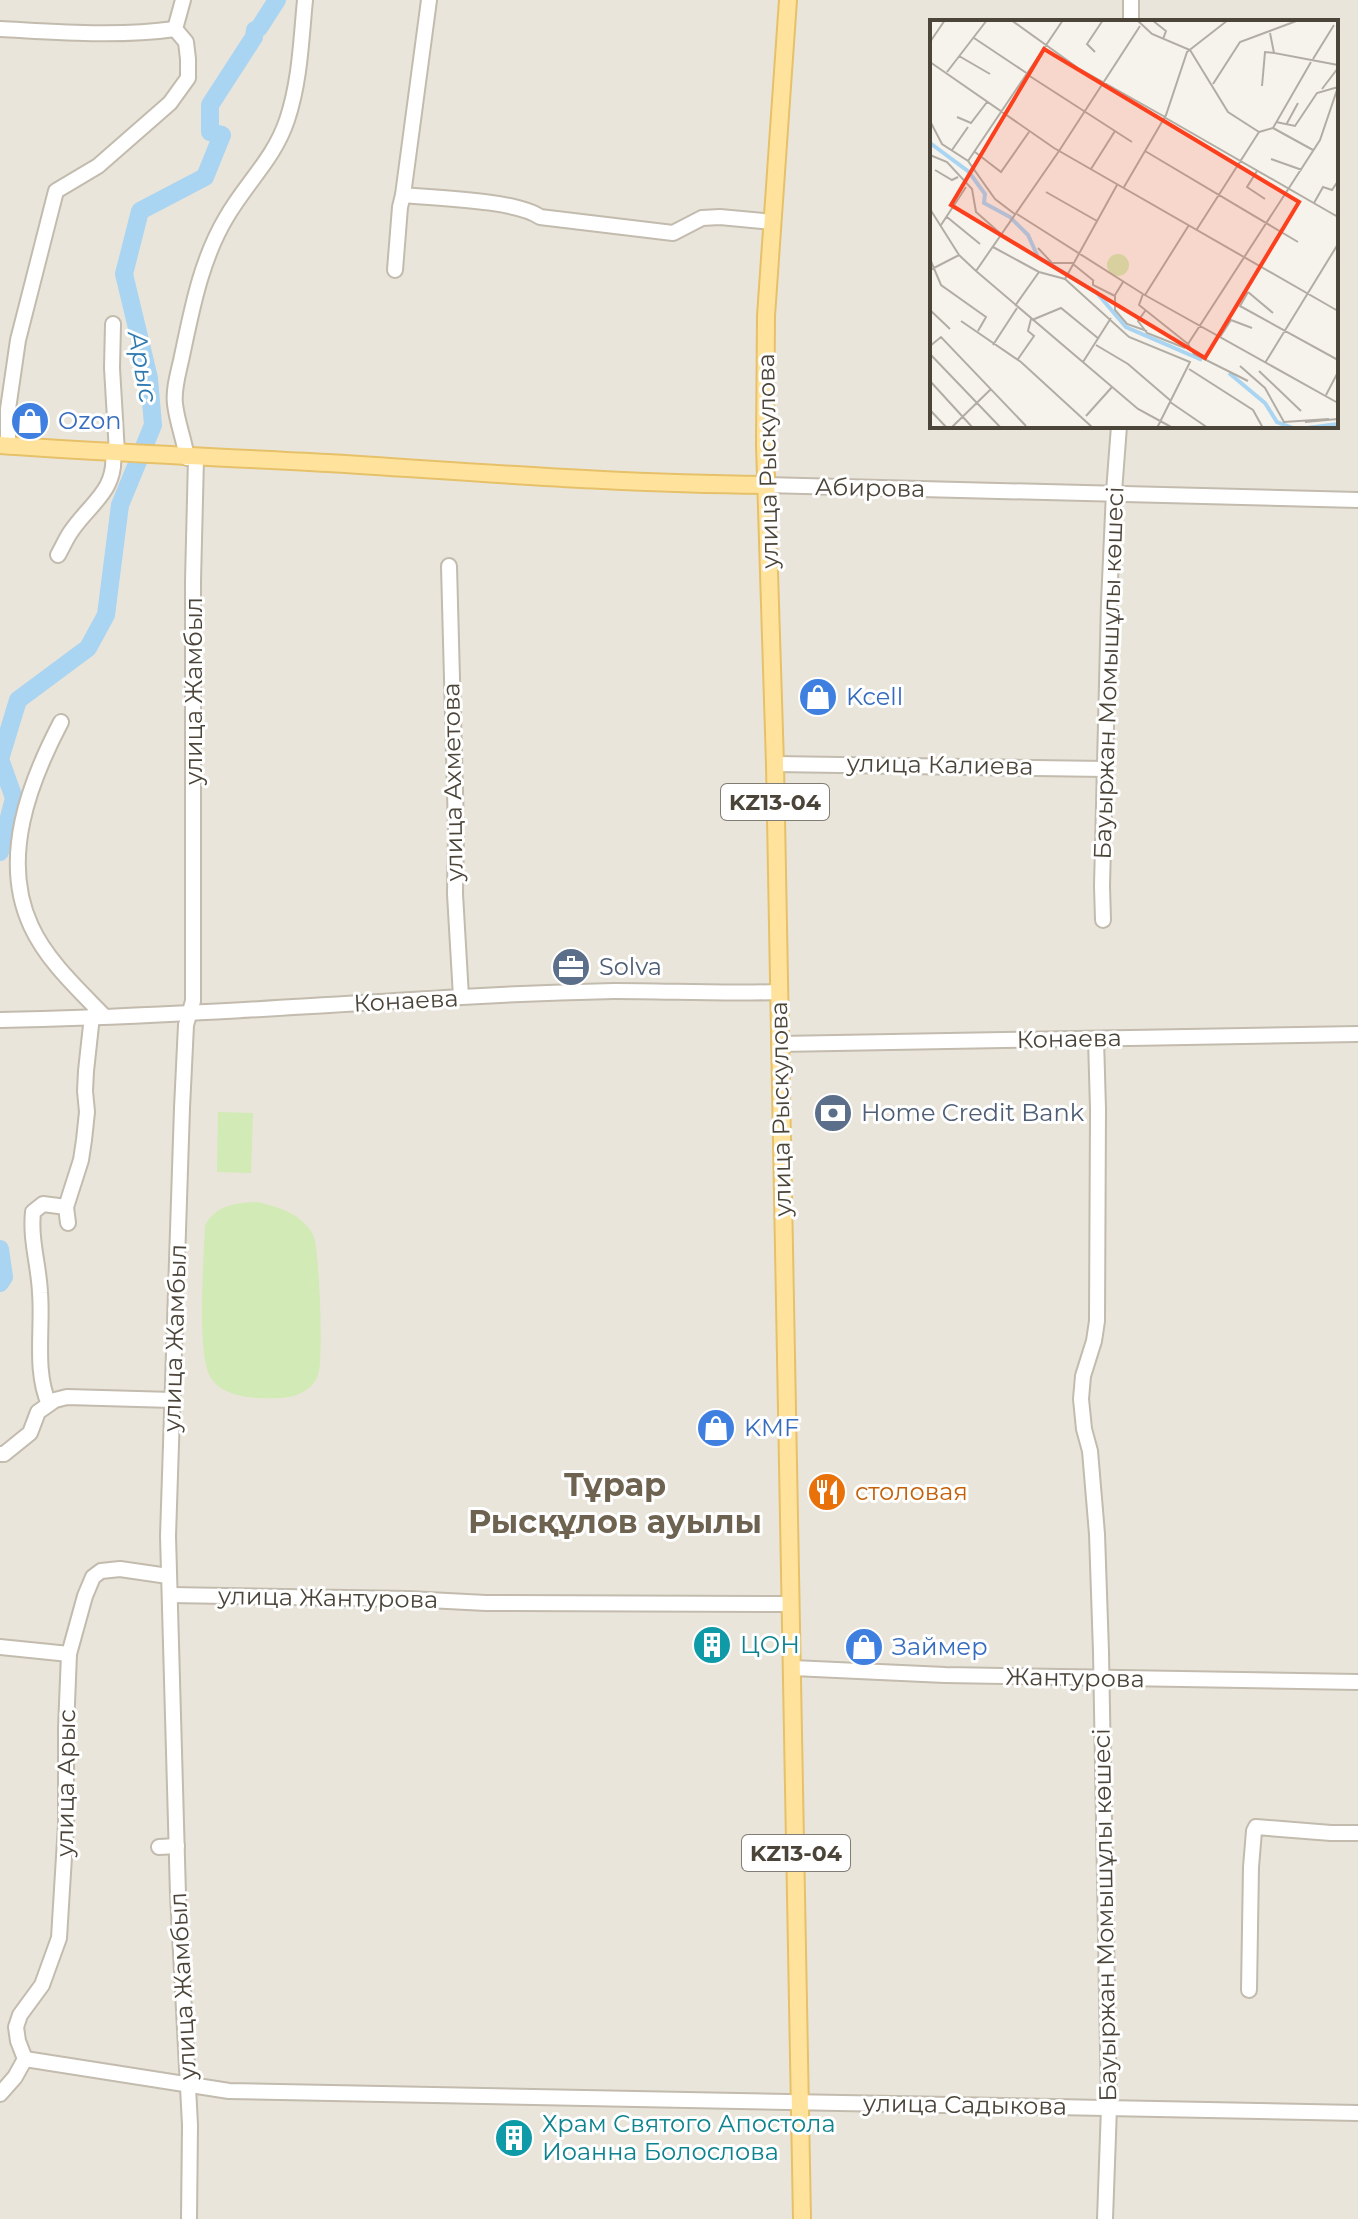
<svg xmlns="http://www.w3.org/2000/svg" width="1358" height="2219" viewBox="0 0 1358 2219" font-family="Montserrat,sans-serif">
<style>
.residential{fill:#eae5da;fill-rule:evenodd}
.green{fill:#d2eab5}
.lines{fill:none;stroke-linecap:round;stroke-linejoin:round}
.river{stroke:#a9d4f2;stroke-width:18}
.minor-casing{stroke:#c2bbae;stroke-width:18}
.major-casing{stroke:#e6c16a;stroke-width:20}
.minor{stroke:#fff;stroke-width:14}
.major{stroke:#ffe39c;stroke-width:16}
.labels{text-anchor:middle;stroke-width:6;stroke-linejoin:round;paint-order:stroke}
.shield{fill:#fff;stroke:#817c74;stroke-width:2}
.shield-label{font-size:22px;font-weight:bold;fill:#4b4439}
.shop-label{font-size:24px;fill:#366cbe;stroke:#fff;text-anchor:start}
.street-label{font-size:24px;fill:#4b4439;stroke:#fff}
.service-label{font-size:24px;fill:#4e5e75;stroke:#fff;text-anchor:start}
.food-label{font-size:24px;fill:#c56008;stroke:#fff;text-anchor:start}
.culture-label{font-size:24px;fill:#0d838f;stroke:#fff;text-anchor:start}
.water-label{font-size:26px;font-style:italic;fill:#2e7ab2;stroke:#fff}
.district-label{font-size:32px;font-weight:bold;fill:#6e6250;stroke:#fff}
.inset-river{fill:none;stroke:#a9d4f2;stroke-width:4}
.inset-road{fill:none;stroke:#b2ada4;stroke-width:2}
.view{fill:#fc3f1d;fill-opacity:0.15;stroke:#fc3f1d;stroke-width:4}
.inset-edge{fill:none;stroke:#4b4439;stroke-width:4}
</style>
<rect width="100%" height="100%" fill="#f6f3ec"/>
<path class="residential" d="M0 0H1358V2219H0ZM932 22H1336V426H932Z"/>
<g class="green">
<polygon points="218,1112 253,1113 251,1173 217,1172"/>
<path d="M257 1202C274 1206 294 1211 306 1225 310 1229 314 1235 315 1241 319 1259 324 1358 318 1375 313 1391 294 1398 278 1398 258 1399 223 1398 211 1378 196 1356 204 1256 205 1226 215 1205 236 1203 257 1202Z"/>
</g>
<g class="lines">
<g class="river">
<polyline points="0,852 14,798 0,759 18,700 88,648 106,615 120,505 153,425 149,378 124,274 140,211 205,177 222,135 210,132 210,105 254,37 255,30 259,28 277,0"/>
<polyline points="0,1249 4,1277 0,1283"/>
</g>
<g class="minor-casing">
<g id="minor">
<path d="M429 0 403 195C435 198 516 200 540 217L673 233 702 218 720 217 773 222"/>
<polyline points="1131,0 1131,22"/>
<path d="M0 29C58 32 117 37 175 29"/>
<polyline points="175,29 183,0"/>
<polyline points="395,270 400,207 403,195"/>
<polyline points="113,324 112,368 117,453"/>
<polyline points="8,445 8,409 18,340 56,191 98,166 170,103 188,78 188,59 186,42 175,29"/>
<path d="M187 458C184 439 177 422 175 404 173 389 179 371 182 356 192 309 201 260 226 218 246 183 274 159 287 120 300 81 301 41 305 0"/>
<polyline points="765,485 1358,500"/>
<path d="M58 555C62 548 66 539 70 533 89 504 117 491 113 453"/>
<polyline points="449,566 456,829 455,894 461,997"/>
<path d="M61 722C29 783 0 859 31 926 47 961 78 989 104 1016"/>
<polyline points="775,764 1106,769"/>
<polyline points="1103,920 1102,886 1109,603 1114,492 1119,426"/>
<path d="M0 1020C154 1017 308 1006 462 997 512 994 563 992 614 991 669 991 723 994 778 992"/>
<polyline points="1096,1039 1098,1109 1097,1321 1094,1341 1083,1376 1081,1399 1084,1429 1090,1451 1097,1534 1101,1652 1109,2107 1105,2219"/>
<polyline points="779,1044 1358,1034"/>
<polyline points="68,1223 66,1207 81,1160 84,1140 87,1112 85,1091 86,1071 92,1016"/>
<path d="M49 1404C34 1371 43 1328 40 1293 39 1266 30 1240 33 1212L43 1204 66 1207"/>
<polyline points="0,1454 4,1454 30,1433 38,1412 55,1400 67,1397 173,1400"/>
<polyline points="170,1595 409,1599 486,1603 791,1604"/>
<polyline points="0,1647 69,1654"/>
<polyline points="793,1668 945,1675 1358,1682"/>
<polyline points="159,1847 177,1846"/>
<polyline points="1249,1990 1251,1867 1254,1831 1256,1827 1331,1833 1358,1833"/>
<polyline points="25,2059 18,2041 16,2027 20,2015 42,1985 59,1938 66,1824 66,1728 69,1654 85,1596 93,1577 101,1571 120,1569 168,1576"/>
<polyline points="0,2094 15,2077 25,2059 229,2091 1358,2113"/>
<polyline points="189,2219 190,2125 178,1895 168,1536 182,1108 186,1025 193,1001 193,581 196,458"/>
</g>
</g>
<g class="major-casing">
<g id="major">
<polyline points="788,0 766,316 765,445 775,764 802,2219"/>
<path d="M0 445C109 453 219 457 328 463 474 472 619 484 765 485"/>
</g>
</g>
<use href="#minor" class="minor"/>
<use href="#major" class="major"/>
</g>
<defs>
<g id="shop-disc" transform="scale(2)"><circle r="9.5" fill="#3f7fe0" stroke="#fff"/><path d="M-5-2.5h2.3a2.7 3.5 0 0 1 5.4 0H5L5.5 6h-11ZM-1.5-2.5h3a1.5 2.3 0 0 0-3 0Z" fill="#fff"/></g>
<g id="office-disc" transform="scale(2)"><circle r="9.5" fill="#5c6f8a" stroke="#fff"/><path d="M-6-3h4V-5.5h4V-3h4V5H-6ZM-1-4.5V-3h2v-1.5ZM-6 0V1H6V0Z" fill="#fff"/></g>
<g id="bank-disc" transform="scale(2)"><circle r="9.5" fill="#5c6f8a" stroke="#fff"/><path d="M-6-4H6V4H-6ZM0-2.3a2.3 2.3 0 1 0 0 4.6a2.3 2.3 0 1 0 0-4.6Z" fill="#fff"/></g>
<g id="restaurant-disc" transform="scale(2)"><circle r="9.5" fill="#e8710a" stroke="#fff"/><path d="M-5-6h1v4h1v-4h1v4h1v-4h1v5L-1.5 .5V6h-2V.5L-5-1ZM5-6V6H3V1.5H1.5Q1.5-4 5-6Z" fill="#fff"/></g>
<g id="building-disc" transform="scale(2)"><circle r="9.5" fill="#0f9aa8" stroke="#fff"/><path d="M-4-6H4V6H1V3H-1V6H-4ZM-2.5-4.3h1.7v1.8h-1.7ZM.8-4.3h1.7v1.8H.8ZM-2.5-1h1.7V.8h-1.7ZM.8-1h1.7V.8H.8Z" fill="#fff"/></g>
</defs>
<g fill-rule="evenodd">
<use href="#shop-disc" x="30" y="421"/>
<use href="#shop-disc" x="818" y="697"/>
<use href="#office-disc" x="571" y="967"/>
<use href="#bank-disc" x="833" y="1113"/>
<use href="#shop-disc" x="716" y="1428"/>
<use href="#restaurant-disc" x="827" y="1492"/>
<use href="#building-disc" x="712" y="1645"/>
<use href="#shop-disc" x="864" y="1647"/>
<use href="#building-disc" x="514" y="2138"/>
</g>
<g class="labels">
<g class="shield">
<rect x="721" y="784" width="108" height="36" rx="6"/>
<rect x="742" y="1835" width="108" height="36" rx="6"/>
</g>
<g class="shield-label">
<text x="775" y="810">KZ13-04</text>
<text x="796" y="1861">KZ13-04</text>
</g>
<g class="shop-label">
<text x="58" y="429">Ozon</text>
<text x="846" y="705">Kcell</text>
<text x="744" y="1436">KMF</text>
<text x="892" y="1655">Займер</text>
</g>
<g class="street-label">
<text transform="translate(768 461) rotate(-91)" y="8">улица Рыскулова</text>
<text transform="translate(870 488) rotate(1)" y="8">Абирова</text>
<text transform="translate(1109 673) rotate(-88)" y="8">Бауыржан Момышұлы көшесі</text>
<text transform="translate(194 691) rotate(-90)" y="8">улица Жамбыл</text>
<text transform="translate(940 765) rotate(1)" y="8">улица Калиева</text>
<text transform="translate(453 782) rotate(-91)" y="8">улица Ахметова</text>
<text transform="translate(406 1001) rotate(-3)" y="8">Конаева</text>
<text transform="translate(1069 1039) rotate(-1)" y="8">Конаева</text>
<text transform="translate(781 1109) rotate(-91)" y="8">улица Рыскулова</text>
<text transform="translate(175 1338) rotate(-88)" y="8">улица Жамбыл</text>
<text transform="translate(328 1598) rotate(1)" y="8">улица Жантурова</text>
<text transform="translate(1075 1678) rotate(1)" y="8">Жантурова</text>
<text transform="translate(66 1783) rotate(-89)" y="8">улица Арыс</text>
<text transform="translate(1105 1915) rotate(-91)" y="8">Бауыржан Момышұлы көшесі</text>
<text transform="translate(183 1986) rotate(-93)" y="8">улица Жамбыл</text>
<text transform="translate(965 2105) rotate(1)" y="8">улица Садыкова</text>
</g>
<g class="service-label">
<text x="599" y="975">Solva</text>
<text x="861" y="1121">Home Credit Bank</text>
</g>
<g class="food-label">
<text x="855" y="1500">столовая</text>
</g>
<g class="culture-label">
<text x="740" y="1653">ЦОН</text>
<text x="542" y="2132">Храм Святого Апостола<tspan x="542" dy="28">Иоанна Болослова</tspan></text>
</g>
<g class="water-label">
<text transform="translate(143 367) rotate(80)" y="9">Арыс</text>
</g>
<g class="district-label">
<text x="615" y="1496">Тұрар<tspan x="615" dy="37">Рысқұлов ауылы</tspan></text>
</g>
</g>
<g transform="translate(930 20)">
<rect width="408" height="408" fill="#f6f3ec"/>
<path d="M177 245a11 11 0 1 1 22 0a11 11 0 1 1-22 0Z" fill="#d2eab5"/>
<path class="inset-river" d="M0 123 39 152 55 174 54 183 80 197 98 215 108 237 167 273 196 307 272 340M299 353 335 383 347 402 363 408M377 408 408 404"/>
<path class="inset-road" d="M81 0 148 48 235 97M207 0 222 14 260 30 298 92 329 112M222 0 236 11 233 19M340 13 344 33 408 45M44 18 98 54M0 22 15 0M165 32 157 24 173 0M29 36 60 54M383 39 404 5M0 42 124 128 408 291M17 52 57 0M98 55 202 122M283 64 310 22 369 0M332 66 335 32 344 33M392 69 408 48M27 97 41 103 57 82M234 97 408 197M0 101 12 124 38 141 65 179 86 195M356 105 368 83M343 108 383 130M329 112 343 108 381 42M22 130 38 107M129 131 210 6M215 131 368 222M45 132 71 152 99 112M0 135 17 142 42 169 46 192 71 214M341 139 372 150M38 141 133 0M161 149 185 111M5 150 22 160 28 157M327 151 317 167 335 179M194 167 236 95 257 32 298 0M116 172 167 201M384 183 393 167 402 170 408 161M0 189 29 235M87 194 213 274 408 383M17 197 50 224M11 205 36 167M267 209 329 112M63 227 109 252 135 259M108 228 122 243H143M0 239 11 265 56 297 48 311M143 244 164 261M0 250 29 235 46 251 129 131M46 251 208 389 243 408M135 259 199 317 260 342 227 408M135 259 187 165M163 261V265L185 276M193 262 185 275V290L197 304 217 311M318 272 310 286 408 340M318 272 343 293M213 274 209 285 258 324M215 275 259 205M85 286 109 252M0 290 20 309M215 291 208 301 217 313 255 328M102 300 131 288 169 319M31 301 91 342 163 408M290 317 301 300 322 308M63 325 87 288M166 325 198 344 241 381M0 326 11 317 96 406M0 334 71 408M88 339 104 316 98 311 101 299M153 342 181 298M335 343 408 224M310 346 335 368 354 402 399 399M259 349 323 390 333 408M329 351 371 391M0 361 43 408M318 361 264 334 258 324 390 120 408 67 387 73 365 106 346 102M396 375 408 352M240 382 278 408M0 390 17 408M156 396 182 367M375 402 408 399M21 408 61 369"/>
<path class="view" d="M114 29 369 182 275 338 21 185Z"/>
<rect width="408" height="408" class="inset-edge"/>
</g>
</svg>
